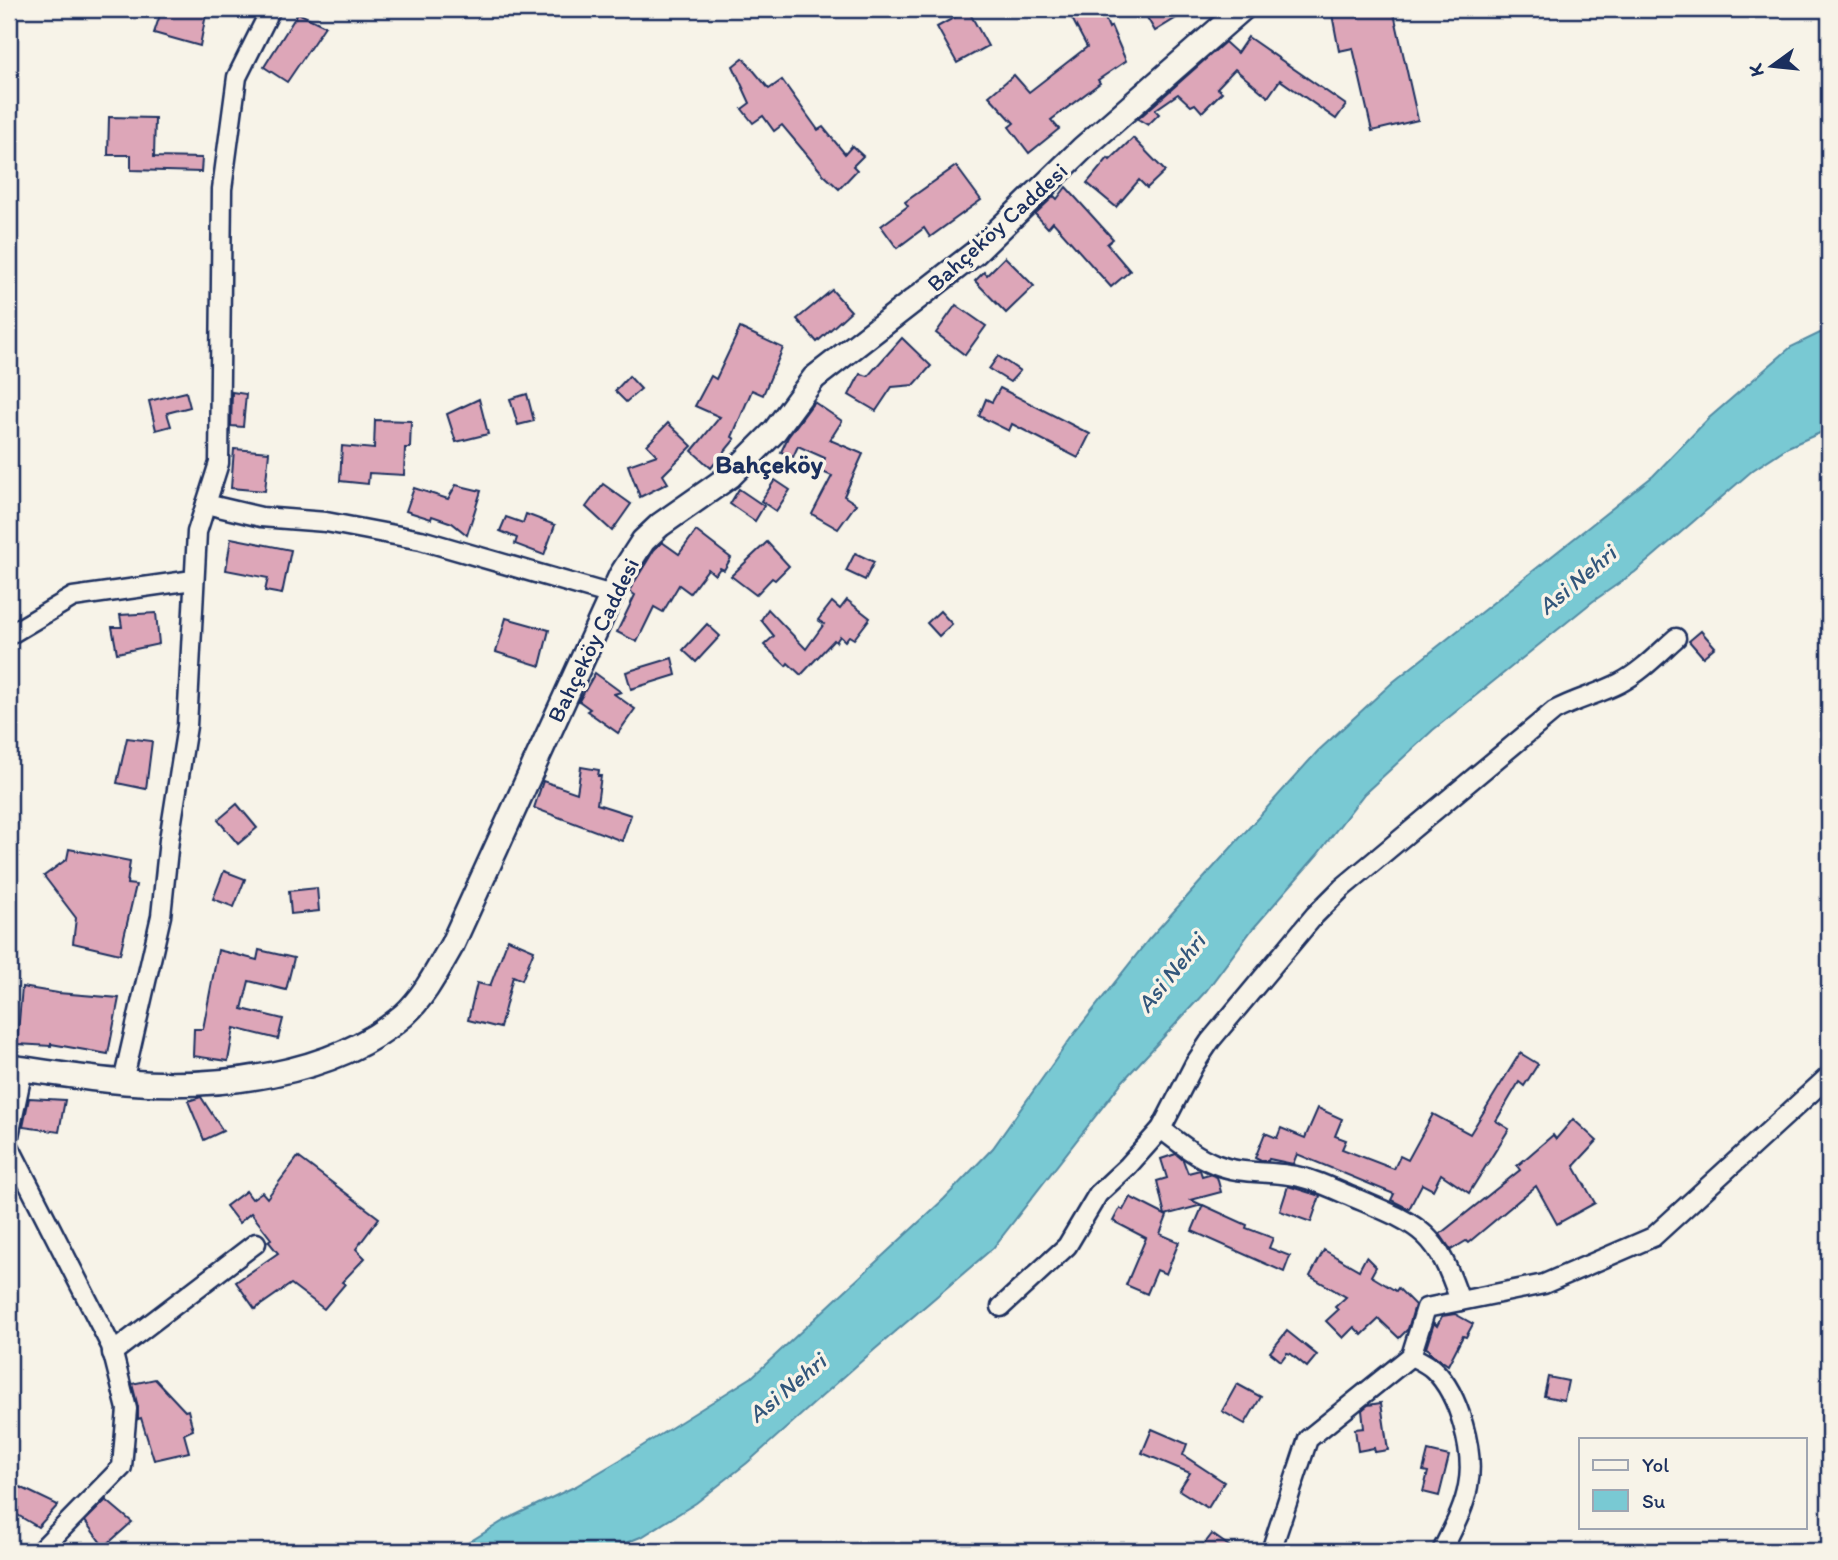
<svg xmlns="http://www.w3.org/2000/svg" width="1838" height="1560" viewBox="0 0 1838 1560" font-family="Itim,sans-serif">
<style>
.water{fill:#79c9d3;stroke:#538ba4;stroke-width:2}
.building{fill:#dda6b8;stroke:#1b2f5e;stroke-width:2}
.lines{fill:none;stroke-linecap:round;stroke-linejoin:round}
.minor-casing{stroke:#1b2f5e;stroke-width:23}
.major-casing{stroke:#1b2f5e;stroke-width:28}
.minor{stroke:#f7f3e8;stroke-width:18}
.major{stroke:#f7f3e8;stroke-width:23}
.labels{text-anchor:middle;stroke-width:7;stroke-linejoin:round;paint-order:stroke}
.street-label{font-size:23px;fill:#1b2f5e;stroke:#f7f3e8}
.water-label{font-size:24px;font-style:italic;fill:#32567b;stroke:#f7f3e8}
.quarter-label{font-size:26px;font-weight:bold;fill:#1b2f5e;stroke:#f7f3e8}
</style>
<rect width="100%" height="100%" fill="#f7f3e8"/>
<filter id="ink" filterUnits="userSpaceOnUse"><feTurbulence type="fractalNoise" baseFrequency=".0143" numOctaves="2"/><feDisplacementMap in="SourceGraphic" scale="14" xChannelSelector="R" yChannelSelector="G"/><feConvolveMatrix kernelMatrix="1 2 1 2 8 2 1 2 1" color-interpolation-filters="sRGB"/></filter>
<g filter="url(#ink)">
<polygon class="water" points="1820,333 1829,333 1829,429 1788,447 1753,470 1635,572 1592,602 1433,730 1364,794 1317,855 1251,931 1206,991 1122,1082 993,1248 874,1350 747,1463 696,1503 643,1536 606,1551 455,1551 505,1520 576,1486 620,1460 752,1377 944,1199 993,1148 1071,1038 1149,939 1318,751 1393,682 1653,476 1709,418 1791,347"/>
<g class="building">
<polygon points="162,9 207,9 200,46 154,33"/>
<polygon points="1067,9 1108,9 1102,11 1109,28 1111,26 1126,61 1098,80 1100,83 1051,120 1059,129 1029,153 1009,127 1014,123 989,96 1014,75 1029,92 1087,47"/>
<polygon points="1142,9 1191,9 1155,31"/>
<polygon points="1331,9 1393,9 1418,120 1372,131 1353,48 1339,51"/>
<polygon points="968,10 988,46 957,63 937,27"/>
<polygon points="298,13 325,26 287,82 264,67"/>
<polygon points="1248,37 1346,105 1336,119 1280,80 1268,97 1235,69 1217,88 1222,92 1202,112 1195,104 1191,106 1178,94 1155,110 1159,114 1148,125 1138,119 1225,42 1237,53"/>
<polygon points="743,58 769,89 782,80 818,130 823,127 845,154 852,146 863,156 853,166 857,170 839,189 823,174 782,125 774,131 763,116 753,123 742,109 750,103 733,66"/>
<polygon points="109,117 155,118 154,157 202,158 201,172 131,170 131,155 108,155"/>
<polygon points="1133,138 1165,171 1147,188 1139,180 1116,207 1087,183 1108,158 1110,160"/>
<polygon points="956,166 981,200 930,237 924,228 897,248 881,226 908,206 905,202"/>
<polygon points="1066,187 1113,239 1107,244 1130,271 1111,287 1053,222 1048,228 1035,214 1054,196 1057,199"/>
<polygon points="1005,257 1034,286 1006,313 975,281 984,272 987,275"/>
<polygon points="832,290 851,311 817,342 797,319"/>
<polygon points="956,305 986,326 965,355 936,333"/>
<polygon points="740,328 783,348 763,395 752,390 732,437 735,439 711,468 692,451 720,417 695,406 711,376 716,379"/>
<polygon points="902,338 931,366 914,385 892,387 876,411 849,395 860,374 868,376"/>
<polygon points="998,356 1020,371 1010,382 989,369"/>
<polygon points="629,376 641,389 626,402 615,391"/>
<polygon points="1000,388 1090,434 1078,458 1012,424 1009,431 979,416 986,399 992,402"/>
<polygon points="186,392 190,407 167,413 171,426 156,430 149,401"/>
<polygon points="232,392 246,394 243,427 231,426"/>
<polygon points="527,394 534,421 518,425 510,399"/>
<polygon points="479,399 488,434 456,442 447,414"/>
<polygon points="814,402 842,421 830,440 863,454 844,496 856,504 838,529 812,514 832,476 820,471 825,458 798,446 793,457 781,452 788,437"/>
<polygon points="375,420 411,421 410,448 405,448 404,475 369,473 368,484 340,481 342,446 374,449"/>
<polygon points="668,423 692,446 663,475 668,483 640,497 628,465 657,455 647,445"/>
<polygon points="234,449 269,452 265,491 231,488"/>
<polygon points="775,480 790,490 776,511 761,501"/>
<polygon points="603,484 631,504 612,531 586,507"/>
<polygon points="456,485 481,491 467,535 452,523 432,516 431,519 406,511 414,488 448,499"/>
<polygon points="739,489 764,506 755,521 730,504"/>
<polygon points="526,514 555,525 544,555 515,544 517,538 500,531 506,517 523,523"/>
<polygon points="696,531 731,558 724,570 720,568 715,575 708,569 690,593 679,585 663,612 654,607 637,642 617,632 635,595 629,591 654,550 662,542 679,554"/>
<polygon points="231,538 291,550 282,594 265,591 268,578 226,570"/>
<polygon points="767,542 789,566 775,580 772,578 756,595 731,576"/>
<polygon points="855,553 874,562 865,580 846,571"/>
<polygon points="847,600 870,618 854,639 849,636 845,641 840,636 836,642 834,640 801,675 788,663 786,666 764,645 774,636 761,620 768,609 806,649 824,624 818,620 832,602 840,609"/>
<polygon points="940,611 952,624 939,636 927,623"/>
<polygon points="156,613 159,644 117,653 112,627 122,627 120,615"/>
<polygon points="506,618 549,630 540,666 496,652"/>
<polygon points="707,624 720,636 696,662 683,650"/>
<polygon points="1701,631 1715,647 1703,657 1689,641"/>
<polygon points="672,658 676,675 631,689 626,672"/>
<polygon points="595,673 621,692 614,694 635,709 618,733 587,711 590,709 579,701"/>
<polygon points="127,738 152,741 146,789 117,783"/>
<polygon points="581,767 599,770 598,776 601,776 597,804 631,815 622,841 534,808 543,781 577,793"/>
<polygon points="237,804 257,828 238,844 218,820"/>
<polygon points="69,849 130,861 127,884 136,885 120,954 73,943 76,918 44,876 67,859"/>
<polygon points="224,871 245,879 234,907 213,899"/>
<polygon points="317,888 319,911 291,914 289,891"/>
<polygon points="508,939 534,950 522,980 513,976 500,1028 468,1020 477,983 490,986"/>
<polygon points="218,950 257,960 259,950 294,958 286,990 249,981 242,1009 283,1019 278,1039 234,1028 228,1061 193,1056 194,1029 203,1029"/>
<polygon points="22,987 58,993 119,998 108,1054 51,1044 51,1046 17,1044"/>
<polygon points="1520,1053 1538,1064 1524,1086 1519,1082 1496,1121 1509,1129 1469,1193 1441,1174 1433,1190 1422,1184 1409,1209 1391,1200 1394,1194 1297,1154 1293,1164 1269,1159 1268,1161 1261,1161 1255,1158 1265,1133 1277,1138 1281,1128 1305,1138 1318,1108 1342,1119 1335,1136 1346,1140 1342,1149 1394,1169 1400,1156 1408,1160 1433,1114 1470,1134"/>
<polygon points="201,1097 223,1131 204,1140 188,1101"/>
<polygon points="29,1098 65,1100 59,1132 23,1127"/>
<polygon points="1573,1119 1597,1141 1574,1166 1595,1203 1557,1224 1536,1186 1468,1243 1466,1241 1451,1250 1440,1234 1520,1170 1517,1166 1553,1135 1556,1139"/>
<polygon points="1176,1154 1183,1160 1188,1173 1200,1170 1202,1176 1209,1174 1217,1177 1221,1192 1191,1200 1202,1205 1165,1215 1167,1216 1160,1234 1179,1242 1166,1274 1157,1270 1147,1294 1126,1285 1146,1238 1113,1221 1120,1208 1123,1210 1130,1197 1165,1215 1157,1181 1167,1178 1161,1159"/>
<polygon points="298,1157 379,1218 356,1249 365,1258 342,1282 345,1284 324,1309 291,1284 255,1309 236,1282 278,1253 268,1241 271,1239 251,1213 239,1223 226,1206 246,1191 252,1199 262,1192 267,1198"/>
<polygon points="1288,1186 1320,1196 1311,1222 1280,1211"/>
<polygon points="1203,1205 1247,1225 1246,1228 1273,1238 1269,1248 1290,1256 1284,1272 1192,1231"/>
<polygon points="1324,1250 1359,1270 1366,1257 1376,1267 1371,1276 1396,1291 1398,1288 1415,1305 1408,1329 1399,1338 1379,1319 1362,1335 1354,1327 1343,1338 1326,1321 1338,1310 1335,1307 1346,1297 1310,1276"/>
<polygon points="1455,1314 1473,1324 1466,1337 1463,1336 1448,1365 1429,1352 1430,1350 1426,1348 1434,1323 1437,1326 1442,1316"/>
<polygon points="1287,1331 1317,1355 1307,1367 1291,1354 1287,1353 1281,1361 1270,1352"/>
<polygon points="1548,1377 1568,1381 1564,1400 1544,1396"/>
<polygon points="155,1379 185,1411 188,1410 193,1430 184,1434 189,1452 154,1460 141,1418 138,1419 138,1407 132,1384"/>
<polygon points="1237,1384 1261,1397 1245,1424 1222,1411"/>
<polygon points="1381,1403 1388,1450 1375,1452 1374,1448 1358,1451 1355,1429 1364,1428 1362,1410 1368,1405"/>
<polygon points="1152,1429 1187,1444 1183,1455 1224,1482 1208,1508 1179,1490 1190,1473 1142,1453"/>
<polygon points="1428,1451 1449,1456 1439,1496 1423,1492 1428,1472 1423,1471"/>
<polygon points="16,1485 58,1505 38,1527 9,1510 9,1500"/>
<polygon points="106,1500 132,1522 104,1547 85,1521"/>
<polygon points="1212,1534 1236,1551 1199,1551"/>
</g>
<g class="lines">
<g class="minor-casing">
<g id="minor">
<polyline points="206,504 261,517 326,522 421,540 612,595"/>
<polyline points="9,635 73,597 193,580"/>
<polyline points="123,1082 161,916 169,840 187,726 197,532 219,463 222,189 237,77 271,9"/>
<path d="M1161 1129C1178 1142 1195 1156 1215 1164 1239 1174 1264 1171 1289 1175 1312 1178 1333 1189 1355 1198 1421 1226 1436 1230 1460 1301"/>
<polyline points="9,1136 23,1069"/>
<polyline points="9,1146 111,1346 127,1409 122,1467 40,1551"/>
<path d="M1001 1307 1067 1246 1098 1194 1128 1166 1161 1129 1194 1065 1210 1041 1315 915 1342 888 1554 711C1576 699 1599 694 1620 683 1641 672 1658 654 1676 638"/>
<polyline points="112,1353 256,1243"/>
<path d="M1411 1356C1419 1360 1428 1364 1434 1370 1459 1394 1475 1452 1468 1486 1464 1510 1452 1530 1442 1551"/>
<polyline points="1271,1551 1308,1439 1411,1356 1426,1308 1544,1284 1653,1237 1829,1076"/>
</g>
</g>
<g class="major-casing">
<path id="major" d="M9 1067C47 1072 86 1079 125 1082 215 1089 333 1077 404 1015 425 996 438 969 452 945L621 575 643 541 660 525 730 476 774 432 814 378 975 253 1082 149 1242 9"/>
</g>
<use href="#minor" class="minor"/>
<use href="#major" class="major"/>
</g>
</g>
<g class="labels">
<g class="street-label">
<text transform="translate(997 227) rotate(-42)" y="8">Bahçeköy Caddesi</text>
<text transform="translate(593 640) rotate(-64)" y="8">Bahçeköy Caddesi</text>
</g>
<g class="water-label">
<text transform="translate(1577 580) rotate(-40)" y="8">Asi Nehri</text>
<text transform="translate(1171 973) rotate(-51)" y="8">Asi Nehri</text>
<text transform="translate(787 1388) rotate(-40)" y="8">Asi Nehri</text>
</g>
<g class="quarter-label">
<text x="769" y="473">Bahçeköy</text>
</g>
</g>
<rect width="1838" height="1560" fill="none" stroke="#f7f3e8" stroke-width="35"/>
<rect x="18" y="18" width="1803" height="1525" fill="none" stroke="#1b2f5e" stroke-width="2.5" filter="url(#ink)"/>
<rect x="1579" y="1438" width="228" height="91" fill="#f7f3e8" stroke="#9fa5b1" stroke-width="2"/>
<rect x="1593" y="1460" width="35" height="10" fill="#f7f3e8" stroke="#9fa5b1" stroke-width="2"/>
<text x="1642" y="1472" font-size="21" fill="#1b2f5e">Yol</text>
<rect x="1593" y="1490" width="35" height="21" fill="#79c9d3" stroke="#9fa5b1" stroke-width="2"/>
<text x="1642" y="1508" font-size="21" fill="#1b2f5e">Su</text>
<g transform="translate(1772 66) rotate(255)" stroke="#f7f3e8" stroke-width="5" paint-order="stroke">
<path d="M0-5L12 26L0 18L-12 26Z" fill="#1b2f5e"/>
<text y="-10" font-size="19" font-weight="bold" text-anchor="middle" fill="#1b2f5e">K</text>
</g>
</svg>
